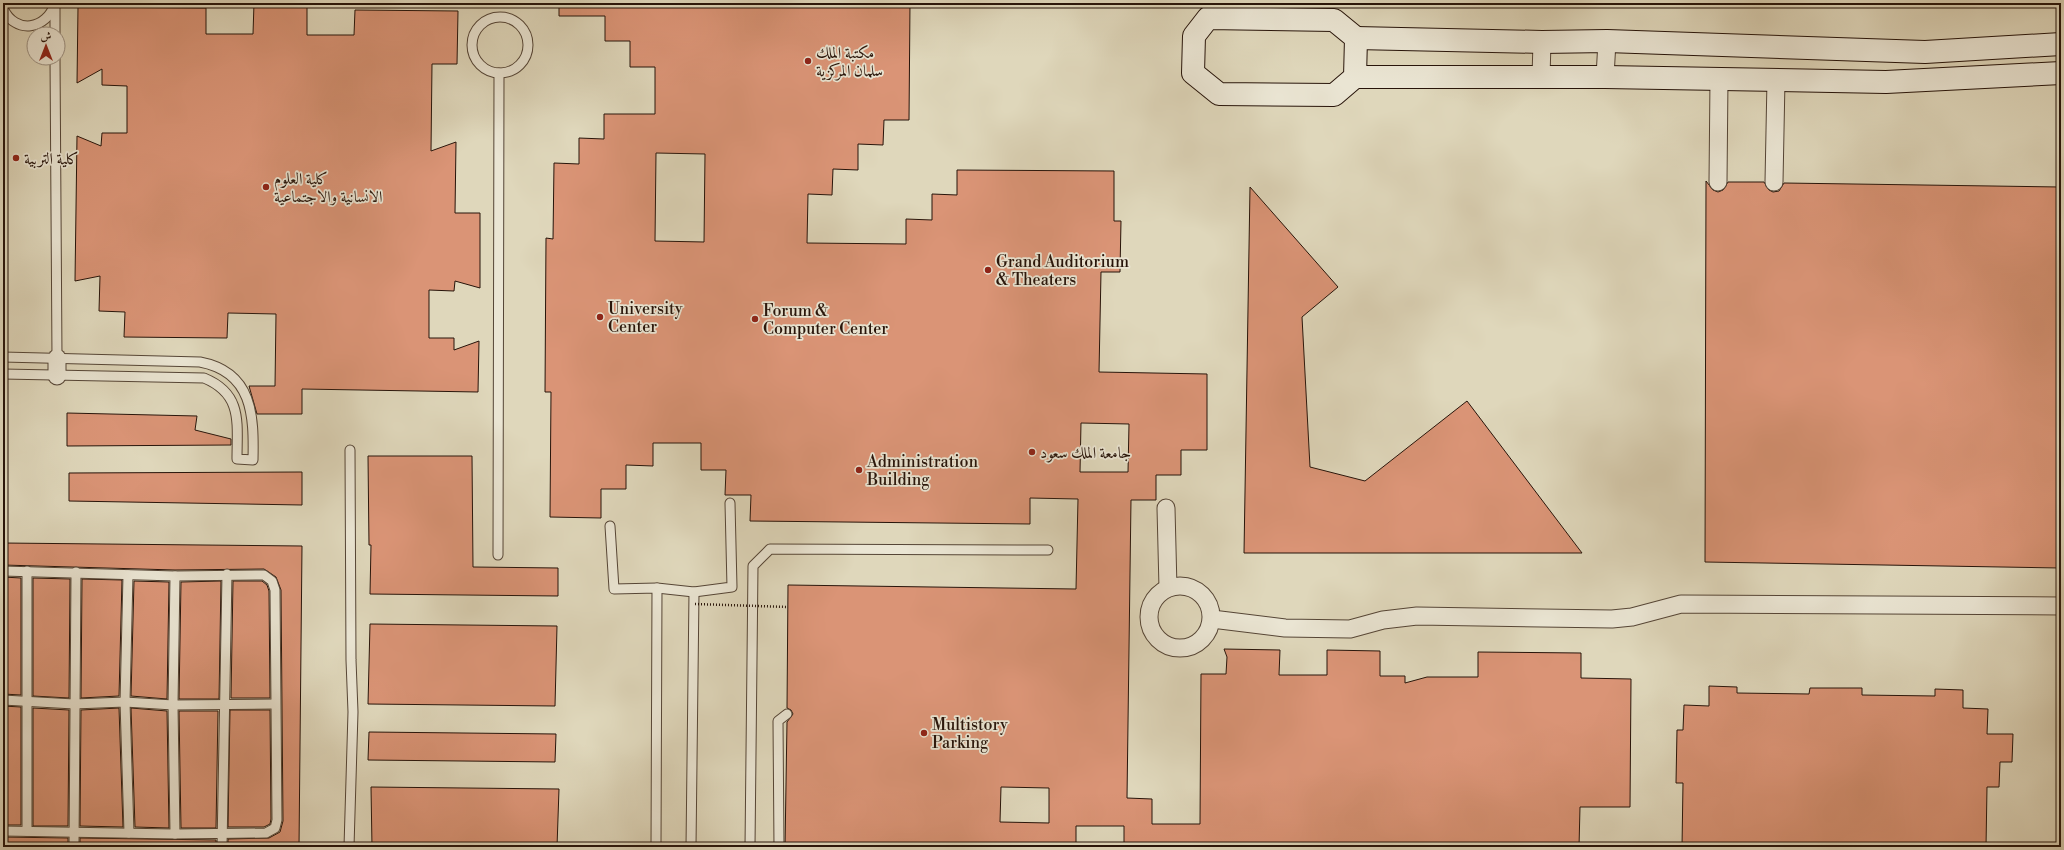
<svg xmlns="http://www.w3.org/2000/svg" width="2064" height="850" viewBox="0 0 2064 850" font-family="'Libre Bodoni',Amiri,serif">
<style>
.building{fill:#da9476;stroke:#27140a;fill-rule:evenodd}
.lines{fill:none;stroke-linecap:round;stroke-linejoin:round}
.lane-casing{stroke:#554536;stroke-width:11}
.street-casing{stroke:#554536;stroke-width:19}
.secondary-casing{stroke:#27140a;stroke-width:24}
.lane{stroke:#eae5d3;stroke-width:9}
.street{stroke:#eae5d3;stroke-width:17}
.secondary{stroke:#eae5d3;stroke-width:22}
.path-bridge{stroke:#27140a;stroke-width:2.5;stroke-dasharray:1 2;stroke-linecap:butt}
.poi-dot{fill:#8f2418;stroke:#eae5d3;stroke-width:1.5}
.labels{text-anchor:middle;stroke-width:3.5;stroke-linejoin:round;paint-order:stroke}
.poi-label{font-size:16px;fill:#27140a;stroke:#eae5d3;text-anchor:start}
</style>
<rect width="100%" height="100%" fill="#dfd7bb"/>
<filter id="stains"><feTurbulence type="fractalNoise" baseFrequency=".005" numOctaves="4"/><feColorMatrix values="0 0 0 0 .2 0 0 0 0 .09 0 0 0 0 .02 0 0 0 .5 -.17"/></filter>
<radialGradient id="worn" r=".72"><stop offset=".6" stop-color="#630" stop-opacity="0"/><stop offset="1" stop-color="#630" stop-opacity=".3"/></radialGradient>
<g class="building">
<polygon points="254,3 307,3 307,35 354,35 355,10 458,11 457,64 432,64 431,151 456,142 455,213 480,213 480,288 455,281 454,291 429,290 429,338 454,338 454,350 479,341 478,392 302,389 302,414 257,414 249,386 275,386 276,314 228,313 227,338 124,337 125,312 99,311 100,276 75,281 77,136 101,146 102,133 127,133 127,86 102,85 102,69 77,83 78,7 206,8 206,34 253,34"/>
<path d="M559 3H910L909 120H884L883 145 858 144V170L833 169 832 195 808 194 807 243 906 244V219L932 220V194L957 195V170L1114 171V221H1121L1120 272H1101L1099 372 1207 374V450H1181V475H1156V500H1131L1127 798 1152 799V824H1200L1201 674H1226L1227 657 1224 649 1280 650 1279 675H1327V650L1380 651V676H1405V683L1427 677H1478V652L1581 653V678L1631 679 1630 807H1580L1579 847H1124V826H1076V847H785L787 722 793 714 791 710 787 708 788 585 1076 589 1078 499 1030 498V524L750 521 751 495H725L726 470H701V443H653V466L626 465V489H601V518L550 517 551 392H545L546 238 553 239 554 163 579 164V138L604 139V114H655V67H630V41H605V16H559ZM656 153 705 154 704 242 655 241ZM1081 423 1129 424 1128 472H1080ZM1001 787 1049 788V823L1000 822Z"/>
<polygon points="1706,181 1713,190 1718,192 1723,190 1728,182 1764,182 1769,190 1773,192 1779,191 1784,183 2060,187 2060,568 1705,562"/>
<polygon points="1250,187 1338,287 1302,317 1310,467 1365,481 1467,401 1582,553 1244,553"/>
<polygon points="67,413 197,416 195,430 231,439 231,445 67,446"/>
<polygon points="368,456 472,456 473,567 558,568 558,596 370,594 371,545 369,545"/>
<polygon points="302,472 302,505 69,501 69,473"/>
<polygon points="3,543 302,546 299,847 228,847 228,839 269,838 280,832 283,821 281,590 276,577 264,569 175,570 3,565"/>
<polygon points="3,577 21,578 21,695 3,694"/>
<polygon points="33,578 70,579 69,698 33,696"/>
<polygon points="82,579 122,580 119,696 81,698"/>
<polygon points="134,581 169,582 167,699 131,696"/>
<polygon points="221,581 219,699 179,699 181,582"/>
<polygon points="233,581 262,581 267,585 269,591 270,698 231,698"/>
<polygon points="370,624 557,626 555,706 368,704"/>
<polygon points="1709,686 1737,687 1737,693 1809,694 1810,688 1862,688 1862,695 1935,696 1935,689 1963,690 1963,708 1988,709 1987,734 2013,734 2012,762 2000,762 1999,787 1987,787 1986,847 1682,847 1683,783 1676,783 1677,730 1683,730 1684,705 1709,706"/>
<polygon points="3,706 21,707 21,825 3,825"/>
<polygon points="33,708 69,710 68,826 33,826"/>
<polygon points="119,708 123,827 80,826 81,710"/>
<polygon points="131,708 167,711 169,828 135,827"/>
<polygon points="230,710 270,710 271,819 270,824 264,827 228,827"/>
<polygon points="179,711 218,711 216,828 181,828"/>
<polygon points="369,732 556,734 555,762 368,760"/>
<polygon points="371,787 559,789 557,847 372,847"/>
<polygon points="3,837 68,838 68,847 3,847"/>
<polygon points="80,838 216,840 216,847 80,847"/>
</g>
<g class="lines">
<g class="lane-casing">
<g id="lane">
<polyline points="55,5 55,34"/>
<path d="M3 8C15 35 47 30 55 3"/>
<circle cx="500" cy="45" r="28"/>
<polyline points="55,58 57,358"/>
<path d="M3 357 200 362C253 372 254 416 253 460L237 459C237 423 243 394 204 378L3 374"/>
<polyline points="610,526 614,589 657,588 694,592 732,587 730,503"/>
<polyline points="498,555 499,73"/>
<polyline points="3,571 175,576 264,575 272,581 275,590 277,820 275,828 266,833 175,834 3,831"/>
<polyline points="128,575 125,702 129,833"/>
<polyline points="175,576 173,705 175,834"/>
<polyline points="3,700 74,704 125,702 173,705 275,704"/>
<polyline points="27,831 27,571"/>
<polyline points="74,847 76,572"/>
<polyline points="222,847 227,574"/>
<polyline points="349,847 353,712 351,660 350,450"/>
<polyline points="656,847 657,588"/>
<polyline points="691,847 694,592"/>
<polyline points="750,847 753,566 770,549 1048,550"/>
<polyline points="779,847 778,721 787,714"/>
</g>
</g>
<g class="street-casing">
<g id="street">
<polyline points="1541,77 1542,42"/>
<polyline points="1605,77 1607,41"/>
<polyline points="1718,182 1719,79"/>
<polyline points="1774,182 1776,80"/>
<polyline points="57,358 57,376"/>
<polyline points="1166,508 1168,588"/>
<circle cx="1180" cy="617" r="31"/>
<polyline points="1212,619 1285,628 1350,629 1383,620 1417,616 1612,619 1632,617 1681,604 2061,606"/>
</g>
</g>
<g class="secondary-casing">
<g id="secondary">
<polyline points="1356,38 1542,42 1607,41 1925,52 2061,44"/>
<polyline points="1355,77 1356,38 1334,20 1208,18 1194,36 1193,73 1219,94 1334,95 1355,77 1605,77 1886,82 2061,73"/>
</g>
</g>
<use href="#lane" class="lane"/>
<use href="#street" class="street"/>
<use href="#secondary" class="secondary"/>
<polyline class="path-bridge" points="695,604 788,607"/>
</g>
<g class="poi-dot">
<circle cx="808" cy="61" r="4"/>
<circle cx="16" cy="158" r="4"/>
<circle cx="266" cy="187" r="4"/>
<circle cx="988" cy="270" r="4"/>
<circle cx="600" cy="317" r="4"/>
<circle cx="755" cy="319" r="4"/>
<circle cx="1032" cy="452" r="4"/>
<circle cx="859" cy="470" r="4"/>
<circle cx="924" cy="733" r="4"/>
</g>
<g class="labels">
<g class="poi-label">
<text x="816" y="58">مكتبة الملك<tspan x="816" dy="18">سلمان المركزية</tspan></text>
<text x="24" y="164">كلية التربية</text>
<text x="274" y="184">كلية العلوم<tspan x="274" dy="18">الانسانية والاجتماعية</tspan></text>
<text x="996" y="267">Grand Auditorium<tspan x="996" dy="18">&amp; Theaters</tspan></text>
<text x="608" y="314">University<tspan x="608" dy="18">Center</tspan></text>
<text x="763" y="316">Forum &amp;<tspan x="763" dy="18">Computer Center</tspan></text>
<text x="1040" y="458">جامعة الملك سعود</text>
<text x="867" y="467">Administration<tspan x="867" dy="18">Building</tspan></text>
<text x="932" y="730">Multistory<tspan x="932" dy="18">Parking</tspan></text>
</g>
</g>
<rect width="2064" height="850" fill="none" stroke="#dfd7bb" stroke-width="16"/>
<rect x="4" y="4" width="2056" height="842" fill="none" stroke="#27140a" stroke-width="2"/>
<rect x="8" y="8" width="2048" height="834" fill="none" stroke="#27140a"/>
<g transform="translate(46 46)"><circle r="19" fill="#eae5d3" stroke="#9c9183"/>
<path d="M0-3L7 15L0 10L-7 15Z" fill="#8f2418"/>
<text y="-6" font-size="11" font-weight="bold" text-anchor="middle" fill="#27140a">ش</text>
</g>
<rect width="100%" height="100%" filter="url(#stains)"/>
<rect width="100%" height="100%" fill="url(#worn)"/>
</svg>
